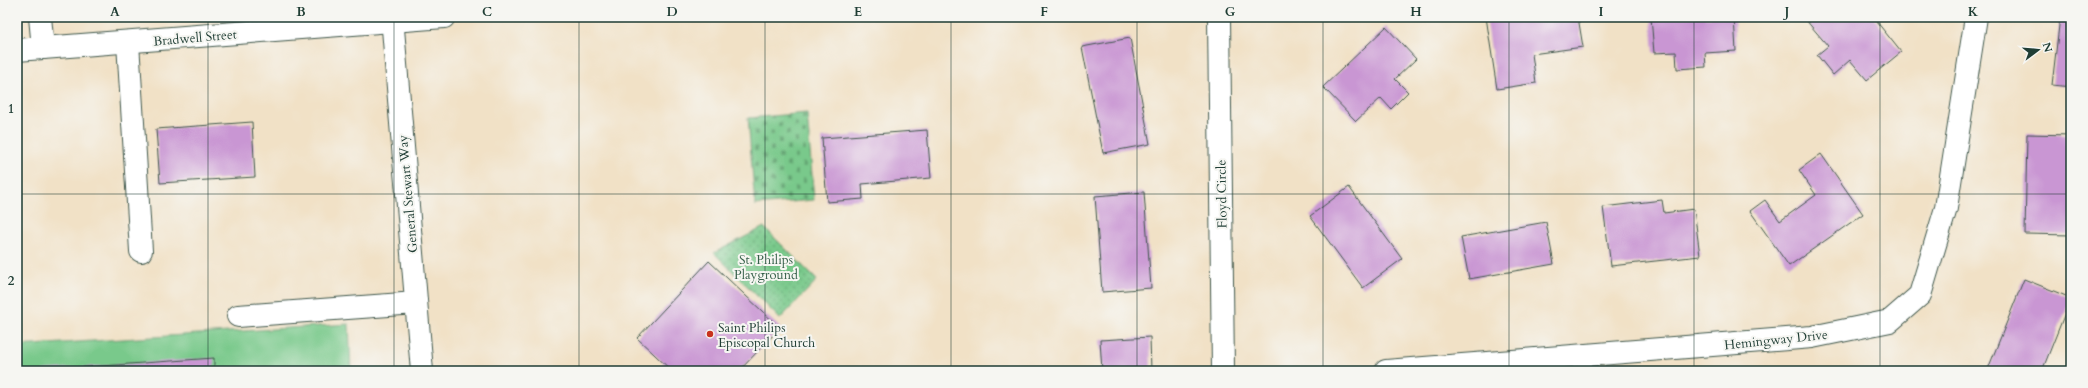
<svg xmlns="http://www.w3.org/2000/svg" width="2088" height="388" viewBox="0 0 2088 388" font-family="Cardo,serif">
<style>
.cemetery{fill:url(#cemetery-stones);stroke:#4c8360}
.park{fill:url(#park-dots);stroke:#4c8360}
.pitch{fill:#79c98b;stroke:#4c8360}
.building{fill:#c996d3}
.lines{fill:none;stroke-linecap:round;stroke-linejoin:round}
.minor-casing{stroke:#3e564a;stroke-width:24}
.major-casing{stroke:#3e564a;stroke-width:24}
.minor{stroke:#fff;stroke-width:22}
.major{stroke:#fff;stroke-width:22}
.grid{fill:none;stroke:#1f3d34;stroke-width:1;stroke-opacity:0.55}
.poi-dot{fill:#c8321e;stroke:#f6f6f2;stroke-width:1.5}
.labels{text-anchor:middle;stroke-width:4;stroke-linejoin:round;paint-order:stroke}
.street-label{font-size:13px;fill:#1f3d34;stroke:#f6f6f2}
.park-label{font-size:13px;fill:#36604a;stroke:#f6f6f2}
.poi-label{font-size:13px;fill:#1f3d34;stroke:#f6f6f2;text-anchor:start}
.neatline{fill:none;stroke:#1f3d34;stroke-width:1.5}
.grid-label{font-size:13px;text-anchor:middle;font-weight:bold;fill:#1f3d34}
</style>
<defs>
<pattern id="cemetery-stones" width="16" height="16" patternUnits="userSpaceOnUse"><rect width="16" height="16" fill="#79c98b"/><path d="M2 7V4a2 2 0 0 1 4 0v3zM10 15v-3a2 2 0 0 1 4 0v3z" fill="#63a472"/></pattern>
<pattern id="park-dots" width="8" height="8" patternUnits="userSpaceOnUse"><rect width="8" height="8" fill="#79c98b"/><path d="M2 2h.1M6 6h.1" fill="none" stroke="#63a472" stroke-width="1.8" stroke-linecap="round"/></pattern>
</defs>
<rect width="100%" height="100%" fill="#f6f6f2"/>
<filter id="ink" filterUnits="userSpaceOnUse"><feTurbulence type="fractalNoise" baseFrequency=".025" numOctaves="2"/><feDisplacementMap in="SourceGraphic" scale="8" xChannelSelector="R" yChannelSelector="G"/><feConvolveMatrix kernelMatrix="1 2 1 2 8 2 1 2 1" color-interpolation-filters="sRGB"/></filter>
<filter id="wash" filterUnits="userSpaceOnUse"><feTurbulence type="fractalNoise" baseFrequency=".012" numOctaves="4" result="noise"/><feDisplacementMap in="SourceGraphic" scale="16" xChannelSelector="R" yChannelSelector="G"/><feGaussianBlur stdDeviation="0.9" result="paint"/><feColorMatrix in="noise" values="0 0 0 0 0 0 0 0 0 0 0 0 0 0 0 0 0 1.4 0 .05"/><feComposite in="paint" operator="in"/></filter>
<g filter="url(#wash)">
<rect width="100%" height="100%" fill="#f1e1c6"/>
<polygon class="cemetery" points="807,113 814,200 755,205 748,118"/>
<polygon class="park" points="764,227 817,280 780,319 714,253"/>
<polygon class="pitch" points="349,324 351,371 17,371 17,346"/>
<g id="blocks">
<g class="building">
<polygon points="1486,17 1578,17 1583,47 1532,54 1536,83 1497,89"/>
<polygon points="1651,17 1734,17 1736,51 1705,53 1706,67 1677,69 1676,52 1654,53"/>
<polygon points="1807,17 1873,17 1901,52 1867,80 1850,60 1833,75 1817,55 1828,46 1805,19"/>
<polygon points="2060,17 2071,17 2071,87 2052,85"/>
<polygon points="1386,27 1416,59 1395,79 1408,92 1391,109 1381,98 1356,121 1323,87"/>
<polygon points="1130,38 1150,144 1103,153 1082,47"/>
<polygon points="252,122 255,177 160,183 156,129"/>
<polygon points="927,130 931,178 862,184 863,199 827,202 822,138"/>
<polygon points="2027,134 2071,135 2071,235 2025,234"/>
<polygon points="1821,154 1863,214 1789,266 1750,211 1765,200 1780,221 1816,195 1799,170"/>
<polygon points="1349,187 1402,259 1363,288 1310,216"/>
<polygon points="1144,192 1151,288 1102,292 1095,196"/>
<polygon points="1662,200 1664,213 1694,209 1700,256 1611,266 1603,207"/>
<polygon points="1546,222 1554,264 1469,279 1461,237"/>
<polygon points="709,261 780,328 739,371 672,371 637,338"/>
<polygon points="2024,279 2071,298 2042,371 1994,371 1988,369"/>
<polygon points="1150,337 1151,371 1102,371 1100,340"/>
<polygon points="214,358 214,371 43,371 43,370"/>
</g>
</g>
</g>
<g filter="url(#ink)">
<use href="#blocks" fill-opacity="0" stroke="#3e564a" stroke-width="1"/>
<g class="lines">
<g class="minor-casing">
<g id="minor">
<polyline points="40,17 43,48"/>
<polyline points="1219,17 1223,371"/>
<polyline points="128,43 141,251"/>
<polyline points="17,50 444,17"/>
<polyline points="238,316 416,303"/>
<polyline points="1386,371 1812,337 1890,321 1920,295 1946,208 1976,17"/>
</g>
</g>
<g class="major-casing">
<polyline id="major" points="392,17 422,371"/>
</g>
<use href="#minor" class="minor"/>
<use href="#major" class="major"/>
</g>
</g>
<path class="grid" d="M208 17V371M394 17V371M579 17V371M765 17V371M951 17V371M1137 17V371M1323 17V371M1509 17V371M1694 17V371M1880 17V371M17 194H2071"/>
<circle class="poi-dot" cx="710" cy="334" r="4"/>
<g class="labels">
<g class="street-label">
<text transform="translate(195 37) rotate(-5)" y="5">Bradwell Street</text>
<text transform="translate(407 194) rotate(-95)" y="5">General Stewart Way</text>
<text transform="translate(1221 194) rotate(-91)" y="5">Floyd Circle</text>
<text transform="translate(1776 339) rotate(-6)" y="5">Hemingway Drive</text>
</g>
<g class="park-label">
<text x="766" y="264">St. Philips<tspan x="766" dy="15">Playground</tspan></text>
</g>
<g class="poi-label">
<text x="718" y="332">Saint Philips<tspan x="718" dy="15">Episcopal Church</tspan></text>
</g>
</g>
<rect width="2088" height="388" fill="none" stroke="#f6f6f2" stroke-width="44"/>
<g transform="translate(2038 50) rotate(74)" stroke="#f6f6f2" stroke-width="3" paint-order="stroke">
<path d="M0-3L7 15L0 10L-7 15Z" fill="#1f3d34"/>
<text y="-6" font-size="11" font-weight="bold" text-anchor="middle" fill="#1f3d34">N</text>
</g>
<rect x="22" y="22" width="2044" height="344" class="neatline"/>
<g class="grid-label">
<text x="115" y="16">A</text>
<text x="301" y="16">B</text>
<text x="487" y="16">C</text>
<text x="672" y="16">D</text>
<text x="858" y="16">E</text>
<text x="1044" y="16">F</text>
<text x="1230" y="16">G</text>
<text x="1416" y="16">H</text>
<text x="1601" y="16">I</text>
<text x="1787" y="16">J</text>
<text x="1973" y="16">K</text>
<text x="11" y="113">1</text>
<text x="11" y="285">2</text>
</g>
</svg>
